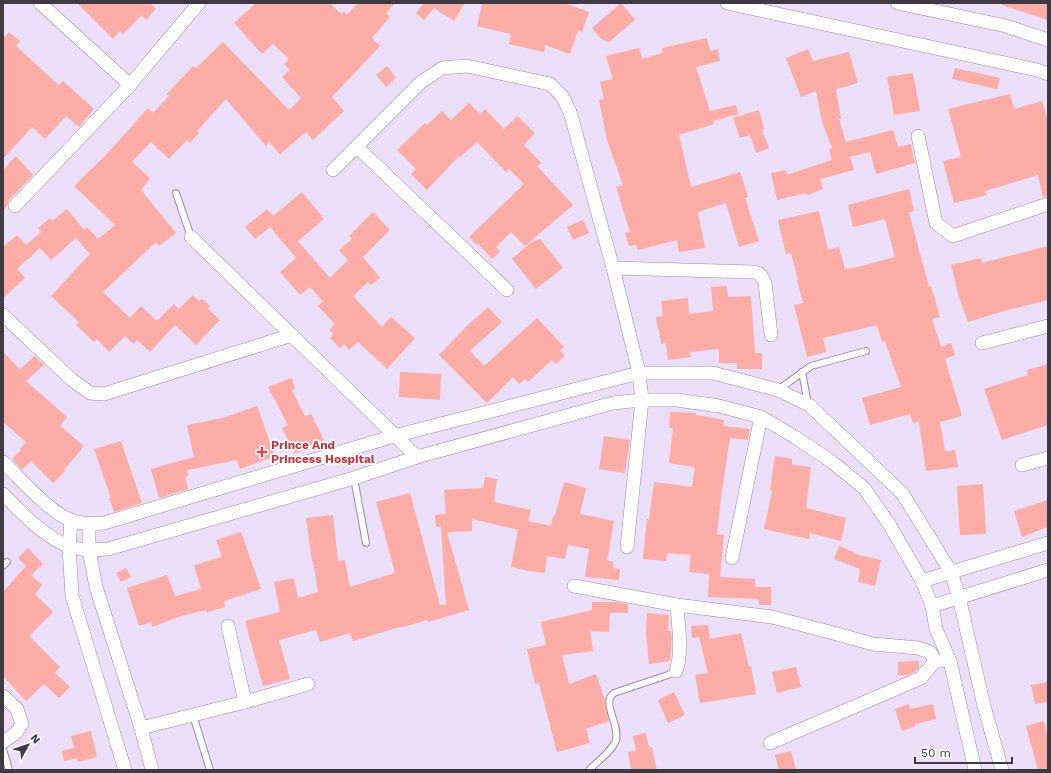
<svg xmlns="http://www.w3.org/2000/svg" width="1051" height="773" viewBox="0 0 1051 773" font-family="'Work Sans',sans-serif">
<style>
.building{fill:#fdaca6}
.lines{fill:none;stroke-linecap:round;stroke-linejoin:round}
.lane-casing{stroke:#978ba3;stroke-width:8}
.street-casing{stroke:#978ba3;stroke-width:14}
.lane{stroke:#fff;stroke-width:6}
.street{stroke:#fff;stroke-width:13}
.health-dot{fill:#e0444e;stroke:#fff;stroke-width:1.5}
.labels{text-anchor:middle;stroke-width:3.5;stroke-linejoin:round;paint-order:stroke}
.health-label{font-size:12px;font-weight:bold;fill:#be3a42;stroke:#fff;text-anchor:start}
</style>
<rect width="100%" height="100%" fill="#ebdff9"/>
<g class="building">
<polygon points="77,3 150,3 156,9 146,20 142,15 123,34 120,31 113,39"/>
<polygon points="256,3 330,3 341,14 344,11 347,15 358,3 395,3 386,13 390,17 372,38 380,46 332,97 344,111 313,140 306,132 280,154 269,142 266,146 226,99 197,131 199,133 190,143 187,140 169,159 151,142 132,162 150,178 141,190 176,233 159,246 156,242 103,292 130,318 141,306 157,321 174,304 179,309 193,295 199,301 202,299 210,306 208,309 220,320 196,345 175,325 150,352 137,340 134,344 125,336 109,352 97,339 94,342 76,325 79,322 51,296 90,254 76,238 51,260 40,248 17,269 25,278 3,298 3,247 17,235 26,245 41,232 38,228 50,218 52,221 67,209 84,230 87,227 98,239 115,225 74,186 106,155 148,108 153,113 169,96 167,94 193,66 196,68 223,42 289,110 301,98 282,77 290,70 284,64 289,59 273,44 262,54 234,23"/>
<polygon points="424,3 465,3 454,21 434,8 424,20 416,13"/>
<polygon points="482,3 564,3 589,12 582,32 578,30 570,54 545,45 544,52 509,44 511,34 477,26"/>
<polygon points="621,3 635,20 609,42 601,39 592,28"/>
<polygon points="1003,3 1048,3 1048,20 1002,5"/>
<polygon points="9,32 20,41 16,46 59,85 63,81 94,109 79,127 66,116 45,139 32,127 3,159 3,38"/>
<polygon points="707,38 710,51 718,49 720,61 696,67 710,111 736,105 739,114 713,121 714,124 679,135 691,187 740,172 748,197 745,198 759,241 739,247 726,203 698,212 705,248 679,252 677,240 638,250 636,245 629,246 625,233 630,232 616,187 623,185 607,140 599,100 604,99 600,82 613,79 606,56 639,48 642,59 663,53 662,48"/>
<polygon points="808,49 813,61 849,52 858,83 836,89 841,119 839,119 846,142 893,130 898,147 911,144 915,163 876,174 870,152 850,157 854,170 820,179 823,189 807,195 806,193 777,200 771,173 786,170 787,175 832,160 829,149 832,148 822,122 816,91 801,97 786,58"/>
<polygon points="387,66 396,78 386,87 376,75"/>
<polygon points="955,68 1000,78 997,89 952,79"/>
<polygon points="913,73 920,111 894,115 887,77"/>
<polygon points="1010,94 1014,109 1042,101 1048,120 1048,196 1043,197 1038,175 985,191 987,195 954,203 943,161 961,157 948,109"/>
<polygon points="469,103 480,114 485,109 504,129 517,116 535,133 524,145 541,163 537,166 573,205 525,246 511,232 496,247 500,252 492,259 478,244 477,245 469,237 524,184 509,169 506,172 477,142 460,157 459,156 427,190 411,174 416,169 397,150 425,123 427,125 442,111 451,120"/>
<polygon points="759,110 764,129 762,130 769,148 756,153 750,135 740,138 733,118"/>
<polygon points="16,156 33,175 9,200 7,206 3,211 3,170"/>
<polygon points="909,189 914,211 909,213 929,287 931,286 940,317 932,319 941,347 951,343 955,355 945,359 962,416 940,422 945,451 955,450 958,467 926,471 919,421 913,423 910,414 870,425 862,398 901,387 885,341 882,342 877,325 823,338 826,352 807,357 794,305 803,303 797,280 798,280 791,253 786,254 778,220 819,211 828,250 839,247 845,269 854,268 895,257 885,219 853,227 848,205"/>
<polygon points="302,192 324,219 298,241 330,278 348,260 339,250 352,239 349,236 373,212 390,230 363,257 380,278 371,285 368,282 353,296 382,327 391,317 415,338 387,369 358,342 349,350 344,344 340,348 330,338 334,334 329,330 335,324 318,306 323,301 310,287 300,295 280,272 296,258 270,227 255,239 245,227 267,209 273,216"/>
<polygon points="583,220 589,233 573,240 567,227"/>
<polygon points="540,239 563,268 536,289 512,259 530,243"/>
<polygon points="1048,246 1048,300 1004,311 968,322 959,297 951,265 981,258 982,263"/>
<polygon points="727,286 728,297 751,296 755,353 762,353 762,369 737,369 737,363 719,363 719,349 690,352 691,357 668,360 666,343 661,344 659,329 658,330 656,317 663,316 661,301 688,298 689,314 713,311 711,287"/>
<polygon points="488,307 502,322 470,351 484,366 537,318 564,347 560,351 565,356 556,364 552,360 528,382 525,379 519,384 513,377 487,403 439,355 468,325"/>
<polygon points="3,352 20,369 35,356 44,365 26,381 67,417 60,426 84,446 64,470 65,471 53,483 31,461 22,470 12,459 21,450 20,449 26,442 3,422"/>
<polygon points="1048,364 1048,425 1002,440 984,389 1028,375 1027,370"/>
<polygon points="400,372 441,374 440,400 399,397"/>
<polygon points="292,378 295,389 292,390 305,417 311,414 324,440 295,454 282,428 288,425 268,387"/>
<polygon points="257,406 275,456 240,469 237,460 187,470 188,476 185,477 188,489 159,498 151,469 194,457 187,425 223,418"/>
<polygon points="670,412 696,413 696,415 724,420 723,426 750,429 748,440 730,438 722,490 717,534 724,535 720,577 755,579 755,587 771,587 771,605 759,605 759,599 708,597 709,574 689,572 691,555 667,553 666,561 643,559 647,519 649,520 654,482 692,487 695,467 669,463 673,428 669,428"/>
<polygon points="604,436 630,440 625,473 599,469"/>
<polygon points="121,441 142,503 114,512 109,498 111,498 94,449"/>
<polygon points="775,456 792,459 792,465 811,467 806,508 846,518 841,541 810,533 809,539 764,529 772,491 770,490"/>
<polygon points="485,477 497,479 494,502 531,510 528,521 551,526 553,516 555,516 564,482 586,488 580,514 614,521 607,561 613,561 613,568 620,569 619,580 585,577 589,549 568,545 565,559 547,556 545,573 528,571 511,567 518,530 472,519 472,531 447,532 469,610 428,622 427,620 404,627 403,626 353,641 350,633 320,642 316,630 279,640 290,679 263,686 245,621 280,612 274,582 294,578 298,598 318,592 313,561 312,561 306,518 333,515 338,561 345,560 350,587 395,573 376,502 410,493 440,605 446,605 441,527 436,527 435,515 446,514 444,490 483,488"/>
<polygon points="983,484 986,534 960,535 957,486"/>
<polygon points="1048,500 1048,527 1022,537 1014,511"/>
<polygon points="241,532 261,589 224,601 225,607 207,612 206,610 181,616 152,627 151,622 139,626 127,588 167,575 175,596 201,589 194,565 222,557 216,540"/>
<polygon points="839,546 862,556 881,560 875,586 858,582 860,569 834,559"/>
<polygon points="28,548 43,564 31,575 42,585 35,594 53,612 29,636 60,667 55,673 70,687 59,698 44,684 26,701 3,676 3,592 26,566 18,558"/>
<polygon points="126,568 131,577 121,582 116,573"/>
<polygon points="592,602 616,602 628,604 628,613 610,613 609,632 590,631 593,651 562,655 569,684 596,674 605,700 606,709 609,721 586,729 590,743 557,752 539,683 535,684 527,649 546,645 541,622 592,610"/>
<polygon points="647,613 669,615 668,631 671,631 672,638 670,661 649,664 646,633"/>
<polygon points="708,625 710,639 741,633 749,667 751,666 756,694 700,703 695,675 708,673 699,637 692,638 691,626"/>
<polygon points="919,661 919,668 916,671 908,675 898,675 898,662"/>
<polygon points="796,667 801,687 777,693 772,672"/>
<polygon points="1048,682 1048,702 1035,704 1031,685"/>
<polygon points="674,692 685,715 668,723 658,700"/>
<polygon points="909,704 910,709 933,704 936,719 915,724 916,726 902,731 895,709"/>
<polygon points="1044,721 1048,737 1048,770 1038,770 1026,726"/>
<polygon points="91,731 97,757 78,762 77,758 64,761 62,751 74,748 71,736"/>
<polygon points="646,733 649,748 652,747 657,770 631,770 628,752 636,751 633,736"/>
<polygon points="791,751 796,770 779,770 775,755"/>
</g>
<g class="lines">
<g class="lane-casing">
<g id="lane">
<polyline points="176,193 191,237"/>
<polyline points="802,372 808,404"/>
<polyline points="778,390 811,366 866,351"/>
<polyline points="354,478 366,543"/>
<polyline points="3,566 7,562"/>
<polyline points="193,715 210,770"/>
<polyline points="3,749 9,770"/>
<path d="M589 770C597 762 613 750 616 740 620 725 601 702 614 693L668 675 676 671"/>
</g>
</g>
<g class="street-casing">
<g id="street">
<polyline points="40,3 130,85"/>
<polyline points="727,3 1037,70 1048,74"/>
<polyline points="897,3 1006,26 1048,40"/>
<polyline points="918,136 936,223 953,236 1048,204"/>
<polyline points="357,147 507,290"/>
<polyline points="333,170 420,83 442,68 467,66 550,84 562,96 570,112 613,268 639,373 642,400 627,547"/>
<polyline points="15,206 130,85 199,3"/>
<polyline points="191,237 417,457"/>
<polyline points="613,268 755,272 760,274 765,283 771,335"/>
<polyline points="3,315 72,380 90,393 104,394 292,335"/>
<polyline points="982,343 1048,326"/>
<path d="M3 462C21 479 47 510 70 520 81 524 93 524 104 523L394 436 639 373H713L778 390 809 405 902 493 951 572 959 597 984 706 1002 770"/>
<polyline points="1022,465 1048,458"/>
<path d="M3 494C22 513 43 536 68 546 81 551 95 550 108 549L354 478 417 457 613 403 642 400H677L719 406 761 417 795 437 832 462 864 488 889 524 922 581 932 606 936 629 950 661 975 770"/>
<polyline points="71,520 69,547 72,596 125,770"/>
<polyline points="89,524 89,550 96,587 141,728 152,770"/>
<polyline points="732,558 761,417"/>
<polyline points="922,581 1048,543"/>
<polyline points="574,586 677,605 772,617 826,631 873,644 918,648 930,652 935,661"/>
<polyline points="932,606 1048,570"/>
<polyline points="228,626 245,702"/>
<path d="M676 671C683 650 678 626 677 605"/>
<polyline points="3,696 17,709 22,724 16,733 3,742"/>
<polyline points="141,728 245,702 308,684"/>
<polyline points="770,743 921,678 935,661 942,661"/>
</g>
</g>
<use href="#lane" class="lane"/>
<use href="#street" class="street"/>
</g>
<path class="health-dot" d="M260 446h4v4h4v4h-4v4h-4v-4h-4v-4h4z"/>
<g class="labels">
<g class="health-label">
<text x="271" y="449">Prince And<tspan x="271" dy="14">Princess Hospital</tspan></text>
</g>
</g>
<rect width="1051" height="773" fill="none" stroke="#3e3943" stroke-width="8"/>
<g transform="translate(28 745) rotate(50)" stroke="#ffffff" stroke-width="3" paint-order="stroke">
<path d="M0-3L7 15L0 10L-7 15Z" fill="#3e3943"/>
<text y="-6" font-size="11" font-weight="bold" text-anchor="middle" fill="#3e3943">N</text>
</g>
<path d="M915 757v6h97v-6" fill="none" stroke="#3e3943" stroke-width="2"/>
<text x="921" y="757" font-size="12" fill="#3e3943" stroke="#ffffff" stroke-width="3" paint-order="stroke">50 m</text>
</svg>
